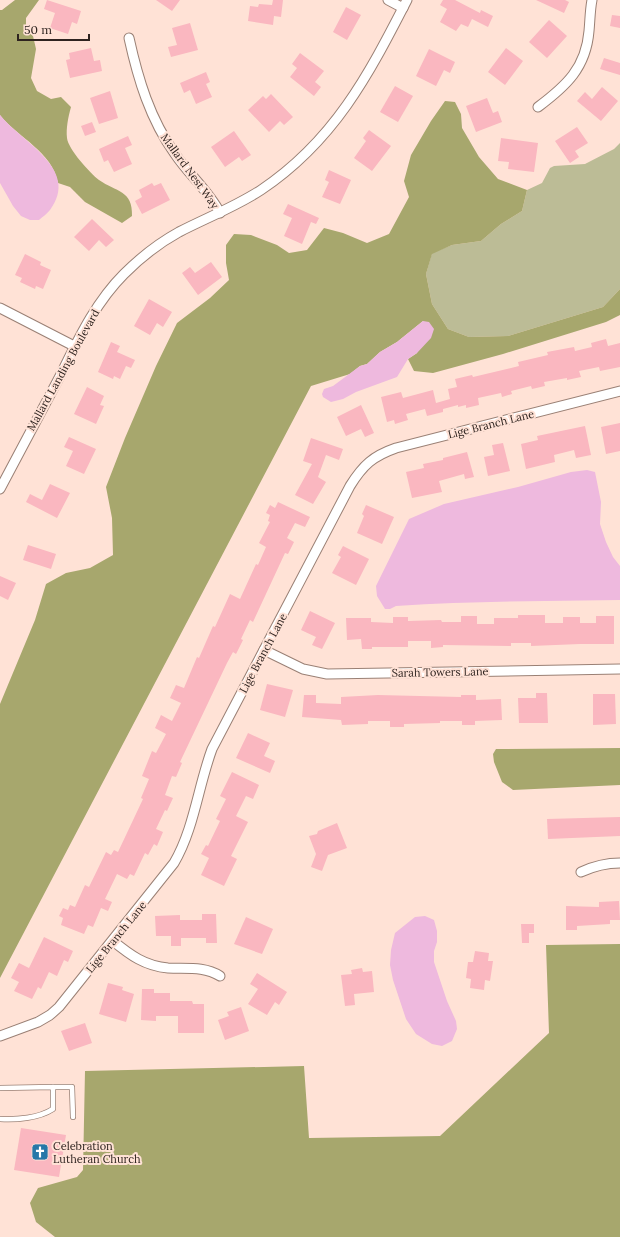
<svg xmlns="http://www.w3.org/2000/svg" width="620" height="1237" viewBox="0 0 620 1237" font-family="Lora,serif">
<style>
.green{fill:#bcbc96}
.forest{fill:#a7a76d}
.water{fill:#eeb9de}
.building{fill:#fab7c0}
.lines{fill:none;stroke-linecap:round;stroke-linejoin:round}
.lane-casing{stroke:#9a8075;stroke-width:6}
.street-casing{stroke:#9a8075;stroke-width:11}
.lane{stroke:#fff;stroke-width:4.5}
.street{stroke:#fff;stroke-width:9}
.labels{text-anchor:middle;stroke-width:4;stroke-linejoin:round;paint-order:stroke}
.street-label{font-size:11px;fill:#2e231f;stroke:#ffe2d6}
.poi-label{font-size:11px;fill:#2e231f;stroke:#ffe2d6;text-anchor:start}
</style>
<rect width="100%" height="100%" fill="#ffe2d6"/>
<polygon class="green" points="620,143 620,289 603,307 508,336 469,337 448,329 432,304 426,274 432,253 452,245 481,241 501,224 522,211 527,190 542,183 550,168 554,166 585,164 614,149"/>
<g class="forest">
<path d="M15 0H39L26 18V30L33 36 36 49 31 78 37 91 51 99 61 97 71 107C68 118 66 128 67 138 68 149 90 173 99 180 116 192 133 190 132 216L122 223 85 202 70 187 58 183C52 151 18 138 0 115V10H2Z"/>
<polygon points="445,101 455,102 461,114 462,128 479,157 498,179 527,190 522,211 501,224 481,241 452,245 432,254 426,274 432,304 448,329 469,337 508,336 603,307 620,289 620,315 606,322 503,354 433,373 414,371 408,359 417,353 423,321 397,342 380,352 367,364 360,366 350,374 311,386 0,978 0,704 35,620 46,584 66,573 90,568 113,555 112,518 106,487 125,438 156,366 177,323 210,298 229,280 226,263 226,245 234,234 251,235 277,245 289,253 307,250 324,228 343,233 367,243 389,234 409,197 404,181 411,155 431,121"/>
<polygon points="620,748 620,785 513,790 502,782 494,762 493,754 496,749"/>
<polygon points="620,944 620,1237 55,1237 36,1222 30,1203 38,1188 77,1177 83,1170 85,1071 304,1066 309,1138 440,1136 549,1033 546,945"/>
</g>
<g class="water">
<path d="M0 115C21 142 81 169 50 210 47 214 42 217 39 220H30L21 216 13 206 0 183Z"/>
<polygon points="423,321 429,322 434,329 431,338 417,353 408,359 397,377 356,392 343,399 331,402 323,397 322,394 324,389 333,386 360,366 367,364 380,352 397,342"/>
<path d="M587 470 595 472 601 502 600 524 606 542 613 557 620 566V600C545 601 471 601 396 606L390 609H385L377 596 376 586 409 519 444 504 518 487 571 472Z"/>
<polygon points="425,916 434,920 437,931 437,942 434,951 434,962 447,1001 456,1021 457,1029 452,1041 442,1046 432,1044 416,1034 406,1019 393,980 390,965 391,950 395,933 415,917"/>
</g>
<g class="building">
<polygon points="47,0 81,11 77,24 72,22 68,34 50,28 55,13 44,9"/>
<polygon points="156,0 180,0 172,11"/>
<polygon points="273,0 283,0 281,17 274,16 273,25 248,21 250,6 258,7 259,4 272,5"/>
<polygon points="443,0 455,0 480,13 481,10 493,16 488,27 472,19 468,27 461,24 456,31 440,22 447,9 440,5"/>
<polygon points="536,0 565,0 569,2 564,13"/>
<polygon points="346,7 361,15 347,40 333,32"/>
<polygon points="612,15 620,16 620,28 610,26"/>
<polygon points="549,20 567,36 547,58 529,42"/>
<polygon points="190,23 198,50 171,57 168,47 177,45 172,28"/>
<polygon points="91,48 94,61 100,60 102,71 70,78 66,60 70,59 69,53"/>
<polygon points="506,48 523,61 505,85 488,72"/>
<polygon points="429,49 455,62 450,73 444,70 436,86 416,76"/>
<polygon points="300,53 324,71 315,82 321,87 314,96 290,77 297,68 292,64"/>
<polygon points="604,58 620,63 620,75 600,69"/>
<polygon points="206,72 210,82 206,84 212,97 196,104 190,90 184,93 180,83"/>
<polygon points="395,86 413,96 398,122 380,112"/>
<polygon points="602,87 618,101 601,121 577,101 585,92 592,99"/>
<polygon points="110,91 118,118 99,124 90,98"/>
<polygon points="271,94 293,117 284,125 280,121 269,132 248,110 263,96 266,99"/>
<polygon points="487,98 493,113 498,111 502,122 476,132 466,106"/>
<polygon points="92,122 96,132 85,136 81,126"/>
<polygon points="577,127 588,143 575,151 579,157 570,163 555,141"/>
<polygon points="369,130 391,146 372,171 354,158 366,141 363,138"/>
<polygon points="234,131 251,155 242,161 239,157 225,167 211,147"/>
<polygon points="128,136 132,145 125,148 132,164 114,172 108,160 104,162 99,149"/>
<polygon points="501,138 538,143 534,172 508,169 509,162 498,161"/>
<polygon points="329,170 351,180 340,204 322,197 329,182 325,180"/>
<polygon points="152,183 154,186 161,183 170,200 142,214 135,201 142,197 139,190"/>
<polygon points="288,204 319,218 316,224 311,222 302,244 284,236 292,218 283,214"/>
<polygon points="92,219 114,240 106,247 99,240 89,251 74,237"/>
<polygon points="25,254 41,262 40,265 51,270 43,289 36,286 35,289 20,282 22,278 15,275"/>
<polygon points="211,262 222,277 198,295 182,273 190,267 195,273"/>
<polygon points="149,299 172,312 163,327 157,323 150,335 134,326"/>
<polygon points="606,339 608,346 620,343 620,367 600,371 599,367 579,371 581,377 567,380 567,378 544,382 545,386 532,389 531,386 511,391 512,394 502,397 501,393 478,398 479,405 466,408 466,405 458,407 458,405 443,409 443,412 427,416 425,409 406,414 408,420 395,424 394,420 387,422 381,397 401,392 403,398 433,390 436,403 450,399 448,389 457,387 455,379 472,375 473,377 519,366 518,362 548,355 547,352 574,347 575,351 592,347 591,343"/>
<polygon points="111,342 120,346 117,352 135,360 131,368 126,366 120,379 114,376 113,379 98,372"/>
<polygon points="87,387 104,396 100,405 104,406 96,424 74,414"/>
<polygon points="361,405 374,433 365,437 361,429 346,436 337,417"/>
<polygon points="620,423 620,451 606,454 601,427"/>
<polygon points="585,426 591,455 576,458 574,450 554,455 555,462 526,469 521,444 538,440 537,436"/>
<polygon points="69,437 96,449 84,474 66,466 73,451 64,447"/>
<polygon points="311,438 343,449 339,460 326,455 318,477 326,482 313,504 295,495 312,464 303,461"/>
<polygon points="503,443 510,471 488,476 484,457 494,455 492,445"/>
<polygon points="467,452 474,477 465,479 464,474 439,481 442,492 412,498 406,472 424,468 423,464 443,460 443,458"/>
<polygon points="50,484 70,493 57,518 26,502 30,494 42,500"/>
<polygon points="278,502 310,517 305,527 295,523 287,538 294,542 288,554 285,553 253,622 250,620 241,639 243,640 236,654 233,652 227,663 180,762 182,763 176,777 172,776 165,795 173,798 167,811 165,810 156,829 163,832 157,846 154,844 148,855 145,853 134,876 130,874 127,879 117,874 105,899 112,902 108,911 101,908 93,927 88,925 84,934 61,925 63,918 59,916 63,908 68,910 70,905 75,907 85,885 89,887 106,852 111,855 114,850 118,852 143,799 141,798 149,779 142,776 152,751 156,753 166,734 155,728 161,715 172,721 181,703 170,698 176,685 184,688 197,657 199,658 213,626 215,627 230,594 240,599 256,564 258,565 266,547 259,543 270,522 268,521 270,515 266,513 270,505 275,508"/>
<polygon points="366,505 394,517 382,544 357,533 364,516 362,514"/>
<polygon points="28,545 56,554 51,569 23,560"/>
<polygon points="343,546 369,559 356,585 332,573 341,557 338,555"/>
<polygon points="0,576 16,583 8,600 0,596"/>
<polygon points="310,611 335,623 322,649 312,645 316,637 301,630"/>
<polygon points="518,615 545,615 545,623 563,623 563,617 580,617 580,623 596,623 596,616 614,616 614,644 580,644 531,646 531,643 511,643 511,646 443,645 443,647 431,648 431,641 408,641 408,647 372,647 372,649 362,649 361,639 347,640 346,618 371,618 371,622 393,623 393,617 408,617 408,621 441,620 442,622 461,622 461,616 477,616 477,624 494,624 494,618 518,618"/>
<polygon points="267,684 293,690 285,717 260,710"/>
<polygon points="536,693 547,693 548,723 519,723 518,698 536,698"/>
<polygon points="593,694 615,694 616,724 593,725"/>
<polygon points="304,695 316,695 316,703 341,704 341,697 378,695 461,697 461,695 476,695 476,700 501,699 502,720 475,721 475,725 462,725 462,721 440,721 440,723 404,724 404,727 390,727 390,721 368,721 368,724 342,725 341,720 302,717"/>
<polygon points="248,733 270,743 264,756 275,761 270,773 236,758"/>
<polygon points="232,772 259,785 253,799 246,796 236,816 248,822 231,856 237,859 224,886 201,875 209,858 201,854 206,845 208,846 220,821 216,819 226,799 220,796"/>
<polygon points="620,817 620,836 548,839 547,819"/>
<polygon points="337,823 347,848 328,855 322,871 311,867 316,854 309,836 317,834 318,831"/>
<polygon points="619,901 620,920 610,920 610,924 577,926 577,930 566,930 566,906 599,907 599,902"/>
<polygon points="202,914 216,914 217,943 206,943 206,938 181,938 181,946 171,946 171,936 156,936 155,916 180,915 180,920 202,920"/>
<polygon points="246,917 273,929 262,954 234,944"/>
<polygon points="521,924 534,924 534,933 529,933 529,943 522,943"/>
<polygon points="44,937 73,951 68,962 64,960 57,976 49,972 41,989 38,987 32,999 14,991 19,982 11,978 19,963 29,968"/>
<polygon points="475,951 489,953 488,961 493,961 490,981 485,980 484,990 470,988 471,979 466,978 468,962 473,962"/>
<polygon points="362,968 363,972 372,971 374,992 354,994 355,1005 345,1006 341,975 352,974 351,970"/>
<polygon points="257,973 287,992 279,1005 275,1002 267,1015 248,1004 258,989 250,984"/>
<polygon points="108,983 123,987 122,990 134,994 126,1022 99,1014"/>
<polygon points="142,989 154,989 154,993 170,993 170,1001 192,1001 193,1004 204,1004 204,1033 178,1033 178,1016 156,1016 156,1021 141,1020"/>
<polygon points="241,1007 249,1031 225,1040 218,1020 229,1016 227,1012"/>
<polygon points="85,1023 92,1043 69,1051 61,1031"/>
<polygon points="21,1128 66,1135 59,1177 14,1170"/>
</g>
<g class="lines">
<g class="lane-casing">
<g id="lane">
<polyline points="53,1087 72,1087 73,1117"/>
<path d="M0 1088 53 1087V1109C39 1118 17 1120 0 1119"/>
</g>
</g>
<g class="street-casing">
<g id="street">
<polyline points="388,0 403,8"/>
<path d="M129 38C138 79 150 119 175 154 189 175 209 191 220 213"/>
<path d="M538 107C566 86 586 68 589 31 590 21 590 10 592 0"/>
<polyline points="0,308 74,346"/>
<path d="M0 489C20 451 40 414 60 376 78 340 95 303 124 274 140 258 159 243 179 232 206 218 235 207 261 190 334 141 368 76 407 0"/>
<polyline points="264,650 303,669 327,674 620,669"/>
<path d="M581 872C594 866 605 863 620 863"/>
<path d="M113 941C130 955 145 966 168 968 186 969 204 966 220 976"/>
<path d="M0 1036 38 1022 50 1015 59 1007 174 863C194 829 198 787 212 749L350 486C363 465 373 456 396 448L620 391"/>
</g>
</g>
<use href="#lane" class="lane"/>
<use href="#street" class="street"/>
</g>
<defs>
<g id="church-square" transform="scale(0.9)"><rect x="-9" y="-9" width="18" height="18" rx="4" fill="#2677a8" stroke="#ffe2d6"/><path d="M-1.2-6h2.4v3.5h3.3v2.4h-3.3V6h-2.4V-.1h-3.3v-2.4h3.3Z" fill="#fff"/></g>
</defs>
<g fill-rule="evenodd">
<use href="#church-square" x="40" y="1152"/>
</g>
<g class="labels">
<g class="street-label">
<text transform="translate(190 171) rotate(54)" y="4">Mallard Nest Way</text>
<text transform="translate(63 370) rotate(-61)" y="4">Mallard Landing Boulevard</text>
<text transform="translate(491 424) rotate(-14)" y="4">Lige Branch Lane</text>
<text transform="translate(263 653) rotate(-62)" y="4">Lige Branch Lane</text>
<text transform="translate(440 672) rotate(-1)" y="4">Sarah Towers Lane</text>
<text transform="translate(116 937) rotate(-51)" y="4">Lige Branch Lane</text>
</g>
<g class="poi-label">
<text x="53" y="1150">Celebration<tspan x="53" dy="13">Lutheran Church</tspan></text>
</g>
</g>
<path d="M18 34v6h71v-6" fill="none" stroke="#2e231f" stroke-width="2"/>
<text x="24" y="34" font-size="12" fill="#2e231f" stroke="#ffe2d6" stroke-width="3" paint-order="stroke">50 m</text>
</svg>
